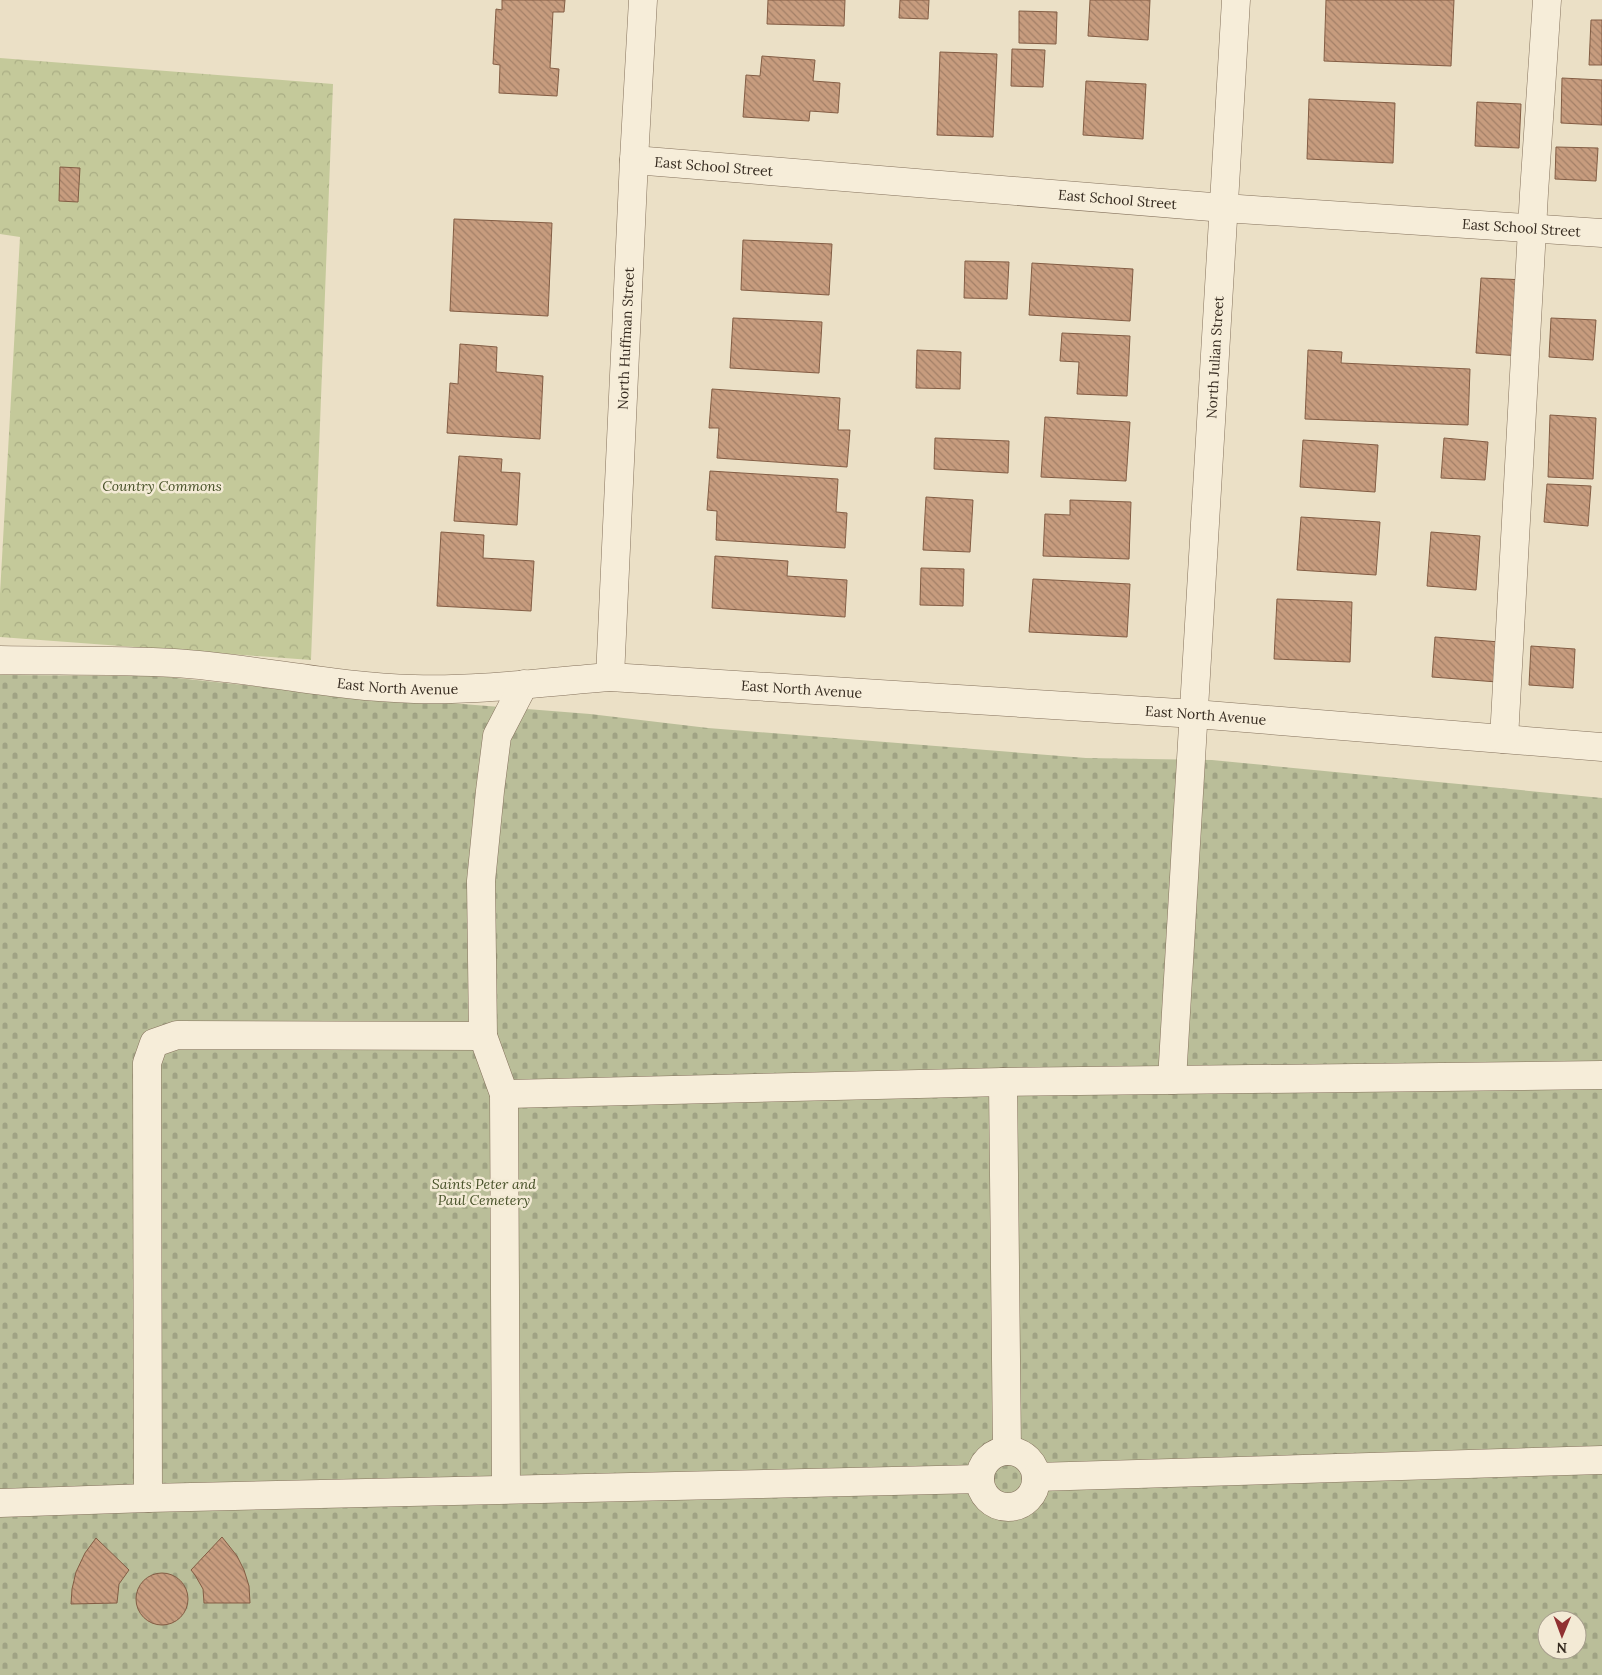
<svg xmlns="http://www.w3.org/2000/svg" width="1602" height="1675" viewBox="0 0 1602 1675" font-family="Lora,serif">
<style>
.cemetery{fill:url(#cemetery-stones);fill-rule:evenodd}
.park{fill:url(#park-crowns)}
.building{fill:url(#building-back-hatch);stroke:#835d44}
.lines{fill:none;stroke-linecap:round;stroke-linejoin:round}
.minor-casing{stroke:#85725d;stroke-width:29}
.minor{stroke:#f6edd9;stroke-width:28}
.labels{text-anchor:middle;stroke-width:5;stroke-linejoin:round;paint-order:stroke}
.street-label{font-size:14px;fill:#362b20;stroke:#f3ead5}
.park-label{font-size:14px;font-style:italic;fill:#475128;stroke:#f3ead5}
</style>
<defs>
<pattern id="cemetery-stones" width="16" height="16" patternUnits="userSpaceOnUse" patternTransform="scale(1.25)"><rect width="16" height="16" fill="#babe99"/><path d="M2 7V4a2 2 0 0 1 4 0v3zM10 15v-3a2 2 0 0 1 4 0v3z" fill="#a0a384"/></pattern>
<pattern id="park-crowns" width="20" height="18" patternUnits="userSpaceOnUse" patternTransform="scale(1.25)"><rect width="20" height="18" fill="#c4c99a"/><path d="M2 6a3 3 0 1 1 6 0M12 15a3 3 0 1 1 6 0" fill="none" stroke="#a9ad84"/></pattern>
<pattern id="building-back-hatch" width="6" height="6" patternUnits="userSpaceOnUse" patternTransform="scale(1.25)"><rect width="6" height="6" fill="#c79c7e"/><path d="M-1 5l2 2M0 0l6 6M5-1l2 2" fill="none" stroke="#a27f67"/></pattern>
</defs>
<rect width="100%" height="100%" fill="#ebe0c6"/>
<path class="cemetery" d="M0 675 158 676 310 692 590 714 708 728 1086 758 1212 760 1602 798V1675H0ZM1547 1620H1577V1650H1547Z"/>
<polygon class="park" points="0,58 333,84 311,660 0,637 0,594 20,237 0,234"/>
<g class="building">
<polygon points="502,0 565,0 564,12 553,12 550,68 559,69 557,96 499,93 500,65 493,64 496,9 502,10"/>
<polygon points="768,0 845,0 844,26 767,24"/>
<polygon points="900,0 929,0 928,19 899,18"/>
<polygon points="1090,0 1150,0 1148,40 1088,36"/>
<polygon points="1326,0 1454,0 1451,66 1324,61"/>
<polygon points="1019,11 1057,12 1056,44 1019,43"/>
<polygon points="1591,20 1602,20 1602,65 1589,65"/>
<polygon points="1012,49 1045,50 1043,87 1011,86"/>
<polygon points="940,52 997,54 993,137 937,135"/>
<polygon points="762,56 815,60 813,81 840,83 838,113 810,111 809,121 743,117 746,75 760,76"/>
<polygon points="1562,78 1602,80 1602,125 1561,123"/>
<polygon points="1086,81 1146,84 1143,139 1083,135"/>
<polygon points="1309,99 1395,103 1393,163 1307,159"/>
<polygon points="1477,102 1521,104 1519,148 1475,146"/>
<polygon points="1556,147 1598,148 1596,181 1555,179"/>
<polygon points="60,167 80,168 78,202 59,201"/>
<polygon points="454,219 552,223 548,316 450,311"/>
<polygon points="743,240 832,244 829,295 741,290"/>
<polygon points="965,261 1009,262 1007,299 964,298"/>
<polygon points="1032,263 1133,269 1130,321 1029,315"/>
<polygon points="1481,278 1526,280 1521,356 1476,353"/>
<polygon points="733,318 822,322 819,373 730,368"/>
<polygon points="1551,318 1596,320 1593,360 1549,357"/>
<polygon points="1062,333 1130,336 1127,396 1077,394 1079,362 1060,361"/>
<polygon points="460,344 497,347 496,372 543,376 540,439 447,433 450,383 458,384"/>
<polygon points="917,350 961,352 960,389 916,388"/>
<polygon points="1308,350 1342,352 1341,363 1470,369 1468,425 1305,419"/>
<polygon points="712,389 840,398 838,430 850,430 847,467 717,458 719,428 709,428"/>
<polygon points="1550,415 1596,418 1593,479 1548,477"/>
<polygon points="1045,417 1130,422 1126,481 1041,477"/>
<polygon points="935,438 1009,441 1008,473 934,469"/>
<polygon points="1444,438 1488,442 1485,480 1441,478"/>
<polygon points="1303,440 1378,445 1375,492 1300,487"/>
<polygon points="459,456 502,459 501,472 520,473 517,525 454,521"/>
<polygon points="710,471 838,479 836,512 847,513 845,548 716,540 717,511 707,510"/>
<polygon points="1547,484 1591,486 1588,526 1544,522"/>
<polygon points="926,497 973,500 970,552 923,550"/>
<polygon points="1070,500 1131,502 1129,559 1043,556 1045,514 1070,515"/>
<polygon points="1301,517 1380,522 1376,575 1297,570"/>
<polygon points="441,532 484,535 483,558 534,561 531,611 437,606"/>
<polygon points="1431,532 1480,536 1476,590 1427,586"/>
<polygon points="715,556 788,561 787,576 847,580 845,617 712,608"/>
<polygon points="921,568 964,569 963,606 920,605"/>
<polygon points="1033,579 1130,584 1127,637 1029,632"/>
<polygon points="1277,599 1352,602 1350,662 1274,659"/>
<polygon points="1435,637 1500,642 1497,682 1432,677"/>
<polygon points="1531,646 1575,649 1573,688 1529,685"/>
<polygon points="222,1537 237,1556 244,1570 249,1586 250,1603 204,1603 203,1589 195,1575 191,1570"/>
<polygon points="96,1538 129,1570 119,1584 117,1603 71,1604 72,1589 76,1572 85,1553"/>
<circle cx="162" cy="1599" r="26"/>
</g>
<g class="lines">
<g class="minor-casing">
<g id="minor">
<path id="s1" d="M634 160 1224 208 1602 233"/>
<path id="s2" d="M0 660C58 661 116 660 174 663 254 668 333 687 414 689 479 691 545 682 610 677L1195 714 1602 747"/>
<path id="s3" d="M610 677 634 160 643 0"/>
<polyline points="1504,739 1534,193 1547,0"/>
<polyline points="483,1036 177,1035 154,1043 147,1063 148,1498 980,1479"/>
<path id="s4" d="M1172 1080 1236 0"/>
<polyline points="1003,1082 1007,1451"/>
<polyline points="504,1094 1003,1082 1602,1075"/>
<circle cx="1008" cy="1479" r="28"/>
<polyline points="1036,1477 1602,1460"/>
<polyline points="506,1489 504,1094 483,1036 481,881 490,791 497,736 524,684"/>
<polyline points="0,1503 148,1498"/>
</g>
</g>
<use href="#minor" class="minor"/>
</g>
<g class="labels">
<g class="street-label">
<text dy="5" stroke="none"><textPath href="#s1" startOffset="80">East School Street</textPath></text>
<text dy="5" stroke="none"><textPath href="#s1" startOffset="485">East School Street</textPath></text>
<text dy="5" stroke="none"><textPath href="#s1" startOffset="890">East School Street</textPath></text>
<text dy="5" stroke="none"><textPath href="#s3" startOffset="339">North Huffman Street</textPath></text>
<text dy="5" stroke="none"><textPath href="#s4" startOffset="724">North Julian Street</textPath></text>
<text dy="5" stroke="none"><textPath href="#s2" startOffset="399">East North Avenue</textPath></text>
<text dy="5" stroke="none"><textPath href="#s2" startOffset="804">East North Avenue</textPath></text>
<text dy="5" stroke="none"><textPath href="#s2" startOffset="1209">East North Avenue</textPath></text>
</g>
<g class="park-label">
<text x="162" y="491">Country Commons</text>
<text x="484" y="1189">Saints Peter and<tspan x="484" dy="16">Paul Cemetery</tspan></text>
</g>
</g>
<g transform="translate(1562 1635) rotate(181)"><circle r="24" fill="#f3ead5" stroke="#a79e8d"/>
<path d="M0-4L9 19L0 12L-9 19Z" fill="#903132"/>
<text y="-8" font-size="14" font-weight="bold" text-anchor="middle" fill="#362b20">N</text>
</g>
</svg>
